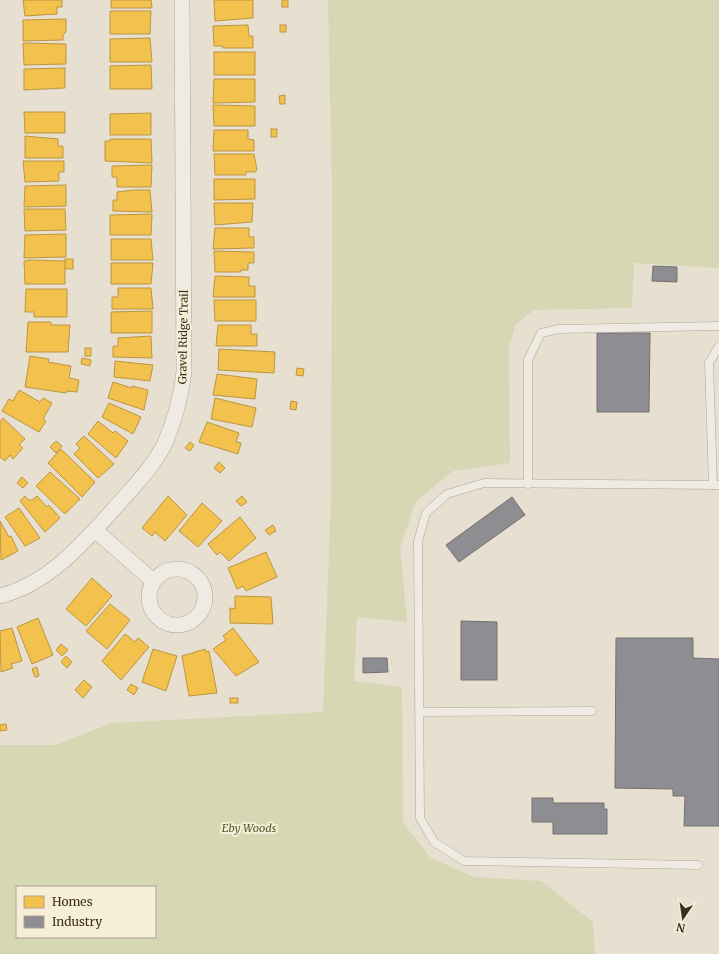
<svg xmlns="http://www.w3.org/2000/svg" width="719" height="954" viewBox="0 0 719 954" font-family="Merriweather,serif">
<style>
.green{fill:#d6d7b3;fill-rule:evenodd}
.homes{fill:#f2c14e;stroke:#bc9540}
.industry{fill:#8d8d92;stroke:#757070}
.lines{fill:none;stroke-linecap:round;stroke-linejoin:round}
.service-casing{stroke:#ada599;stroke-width:9}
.minor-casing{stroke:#ada599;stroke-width:16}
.service{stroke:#efebe3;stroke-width:8}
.minor{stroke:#efebe3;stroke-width:15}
.labels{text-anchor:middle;stroke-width:4;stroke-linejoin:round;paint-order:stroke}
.street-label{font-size:11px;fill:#3d2e20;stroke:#f7eed8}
.park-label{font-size:11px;font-style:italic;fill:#4d5a26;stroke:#f7eed8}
</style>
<rect width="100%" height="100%" fill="#e7e0d1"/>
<path class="green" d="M328 0H719V268L634 263 632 308 534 310 516 324 509 346 510 463 453 471 416 501 400 548 407 622 357 617 354 681 402 687 403 823 431 858 474 877 541 881 593 922 595 954H0V745H55L112 723 323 712 331 495 332 196ZM17 887H155V937H17Z"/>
<g class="homes">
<polygon points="23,0 62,0 62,7 57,7 57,14 25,16"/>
<polygon points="111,0 151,0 152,8 111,8"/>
<polygon points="214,0 253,0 253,18 215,21"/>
<rect x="282" y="0" width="6" height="7"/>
<polygon points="110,11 151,11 150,34 110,34"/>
<polygon points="66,19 66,32 63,35 63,40 23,41 23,20"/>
<polygon points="248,25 249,36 253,36 253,48 223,48 223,46 214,46 213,26"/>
<rect x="280" y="25" width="6" height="7"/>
<polygon points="150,38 152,62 110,62 110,39"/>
<polygon points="23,43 66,44 66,64 24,65"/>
<rect x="214" y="52" width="41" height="23"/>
<polygon points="151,65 152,89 110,89 110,66"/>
<polygon points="65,68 65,88 24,90 24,69"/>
<polygon points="214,79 255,79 255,102 213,103"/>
<polygon points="285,95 285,104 280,104 279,96"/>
<polygon points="213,105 255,106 255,126 214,126"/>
<polygon points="24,112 65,112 65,133 25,133"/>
<polygon points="151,113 151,135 110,135 110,114"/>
<rect x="271" y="129" width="6" height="8"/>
<polygon points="214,130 248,130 248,139 254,140 254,151 213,151"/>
<polygon points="25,136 58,139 58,146 63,146 63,158 25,158"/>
<polygon points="110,139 151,139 152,163 105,161 105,141 110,141"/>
<polygon points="214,154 254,154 257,170 255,172 246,172 246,175 215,175"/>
<polygon points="23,161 64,161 64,172 59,172 59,181 25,182"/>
<polygon points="152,165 151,187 117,187 117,177 112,177 112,166"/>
<polygon points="214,179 255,179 255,199 214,200"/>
<polygon points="66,185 66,206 24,207 25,186"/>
<polygon points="134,190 150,190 152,212 113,211 113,200 117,200 117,192"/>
<polygon points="214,203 253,203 252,222 215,225"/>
<polygon points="24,209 65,209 66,230 25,231"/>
<polygon points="152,214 151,235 110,235 110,215"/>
<polygon points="215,228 249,228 249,237 254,237 254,248 213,249"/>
<polygon points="66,234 66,257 24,258 25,235"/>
<polygon points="111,239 151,239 153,260 111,260"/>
<polygon points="214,251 254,252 254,263 248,263 248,270 241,270 241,272 215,272"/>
<rect x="65" y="259" width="8" height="10"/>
<polygon points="31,260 65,261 65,284 25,284 24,261"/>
<polygon points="111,263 153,263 151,284 111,284"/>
<polygon points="215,276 249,277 249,286 255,286 255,297 213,297"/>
<polygon points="118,288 151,288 153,309 112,309 112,297 118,297"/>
<polygon points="26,289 67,289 67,317 34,317 34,312 25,312"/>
<polygon points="214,300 256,300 256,321 215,321"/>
<polygon points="152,311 152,333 111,333 111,312"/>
<polygon points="28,322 51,322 51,325 70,325 68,352 26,352"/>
<polygon points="218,325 251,325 251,334 257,334 257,346 216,346"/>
<polygon points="151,336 152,358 113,357 113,346 118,346 118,338"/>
<rect x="85" y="348" width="6" height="8"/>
<polygon points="219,349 275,352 274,373 218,370"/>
<polygon points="30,356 49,359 48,362 71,366 69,378 79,380 77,392 67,391 66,393 25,387"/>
<polygon points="82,358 91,360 90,366 81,364"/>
<polygon points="115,361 153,365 150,381 114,377"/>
<polygon points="297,368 304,369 303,376 296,375"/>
<polygon points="217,374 257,379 255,399 213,395"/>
<polygon points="113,382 132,388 132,386 148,390 144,410 108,398"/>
<polygon points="19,390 40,402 43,398 52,403 43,419 46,421 39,432 2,411 9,399 13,401"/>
<polygon points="215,398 256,408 252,427 211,419"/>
<polygon points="291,401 297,402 296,410 290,409"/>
<polygon points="109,403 141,417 133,434 102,417"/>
<polygon points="3,418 25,439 19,445 23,448 13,459 10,455 5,461 0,457 0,422"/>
<polygon points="98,421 113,433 115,431 128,441 116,458 88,434"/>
<polygon points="207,422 239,433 236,442 241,443 238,454 199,442"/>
<polygon points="84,436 114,464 98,478 74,454 80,448 76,444"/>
<polygon points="56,441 62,446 56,453 50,447"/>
<polygon points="190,442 194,445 190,451 185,448"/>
<polygon points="61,449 95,482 82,497 48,463"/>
<polygon points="219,462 225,468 220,473 214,468"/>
<polygon points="50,472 80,499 65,514 36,486"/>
<polygon points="22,477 28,483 23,488 17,483"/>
<polygon points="25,496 28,500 32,500 37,496 47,507 49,505 60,518 45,532 20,501"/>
<polygon points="168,496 187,515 165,541 155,532 152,536 142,528"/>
<polygon points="242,496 247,502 241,506 236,501"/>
<polygon points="202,503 222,521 198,547 179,531"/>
<polygon points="19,508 40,538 25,546 5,517"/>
<polygon points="240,517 256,538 229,561 220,552 217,555 208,544"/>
<polygon points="0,521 9,537 11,536 18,551 1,560"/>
<polygon points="273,525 276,531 269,535 265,530"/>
<polygon points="266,552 277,577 246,591 243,586 237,589 228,568"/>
<polygon points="92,578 112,596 86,626 66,609"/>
<polygon points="235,596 271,597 273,624 230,623 230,608 235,609"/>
<polygon points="110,604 130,620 107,649 86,631"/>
<polygon points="38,618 53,655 32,664 17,627"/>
<polygon points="12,628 22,661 11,664 13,668 1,672 0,631"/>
<polygon points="233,628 259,662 236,676 213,649 226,640 223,636"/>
<polygon points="125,634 135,642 138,638 149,647 121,680 102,661"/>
<polygon points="61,644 68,650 62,656 56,650"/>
<polygon points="153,649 177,656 166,691 142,682"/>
<polygon points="205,649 206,652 209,651 217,693 189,696 182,656"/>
<polygon points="66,656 72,662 67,668 61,662"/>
<polygon points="37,667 39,676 35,677 32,669"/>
<polygon points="84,680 92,687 83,698 75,690"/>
<polygon points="131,684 138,688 134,695 127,690"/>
<rect x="230" y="698" width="8" height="5"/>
<polygon points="6,724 7,730 0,731 0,725"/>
</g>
<g class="industry">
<polygon points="653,266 677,267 677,282 652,281"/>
<polygon points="597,333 650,333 649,412 597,412"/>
<polygon points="512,497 525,515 459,562 446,545"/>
<polygon points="461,621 497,622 497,680 461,680"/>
<polygon points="616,638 693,638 693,658 719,659 719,826 684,826 685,796 673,796 673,789 615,788"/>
<polygon points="363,658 387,658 388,672 363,673"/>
<polygon points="532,798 553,798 553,803 604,803 604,809 607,809 607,834 553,834 553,822 532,822"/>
</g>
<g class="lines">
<g class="service-casing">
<g id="service">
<polyline points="528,484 528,360 541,333 559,329 719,326"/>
<polyline points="713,485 709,363 719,346"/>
<polyline points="419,712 592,711"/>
<polyline points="698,865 464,861 434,842 420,818 418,541 426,513 447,494 484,483 719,485"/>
</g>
</g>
<g class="minor-casing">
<g id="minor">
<polyline points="95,530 153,581"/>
<circle cx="177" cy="597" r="28"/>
<path d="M0 596C51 583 87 539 121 501 136 484 155 464 165 443 175 420 181 396 184 372L182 0"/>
</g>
</g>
<use href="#service" class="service"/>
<use href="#minor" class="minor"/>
</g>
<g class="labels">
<g class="street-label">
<text transform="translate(183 337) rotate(-89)" y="4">Gravel Ridge Trail</text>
</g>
<g class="park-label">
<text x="249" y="832">Eby Woods</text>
</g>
</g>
<rect x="16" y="886" width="140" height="52" fill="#f7eed8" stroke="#ada18e"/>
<rect x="24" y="896" width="20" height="12" fill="#f2c14e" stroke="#ada18e"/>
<text x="52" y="906" font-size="12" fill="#3d2e20">Homes</text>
<rect x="24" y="916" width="20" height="12" fill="#8d8d92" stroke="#ada18e"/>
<text x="52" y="926" font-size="12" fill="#3d2e20">Industry</text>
<g transform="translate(683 918) rotate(193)" stroke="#f7eed8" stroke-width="3" paint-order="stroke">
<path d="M0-3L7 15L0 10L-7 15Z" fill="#3d2e20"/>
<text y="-6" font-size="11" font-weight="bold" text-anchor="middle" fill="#3d2e20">N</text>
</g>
</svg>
